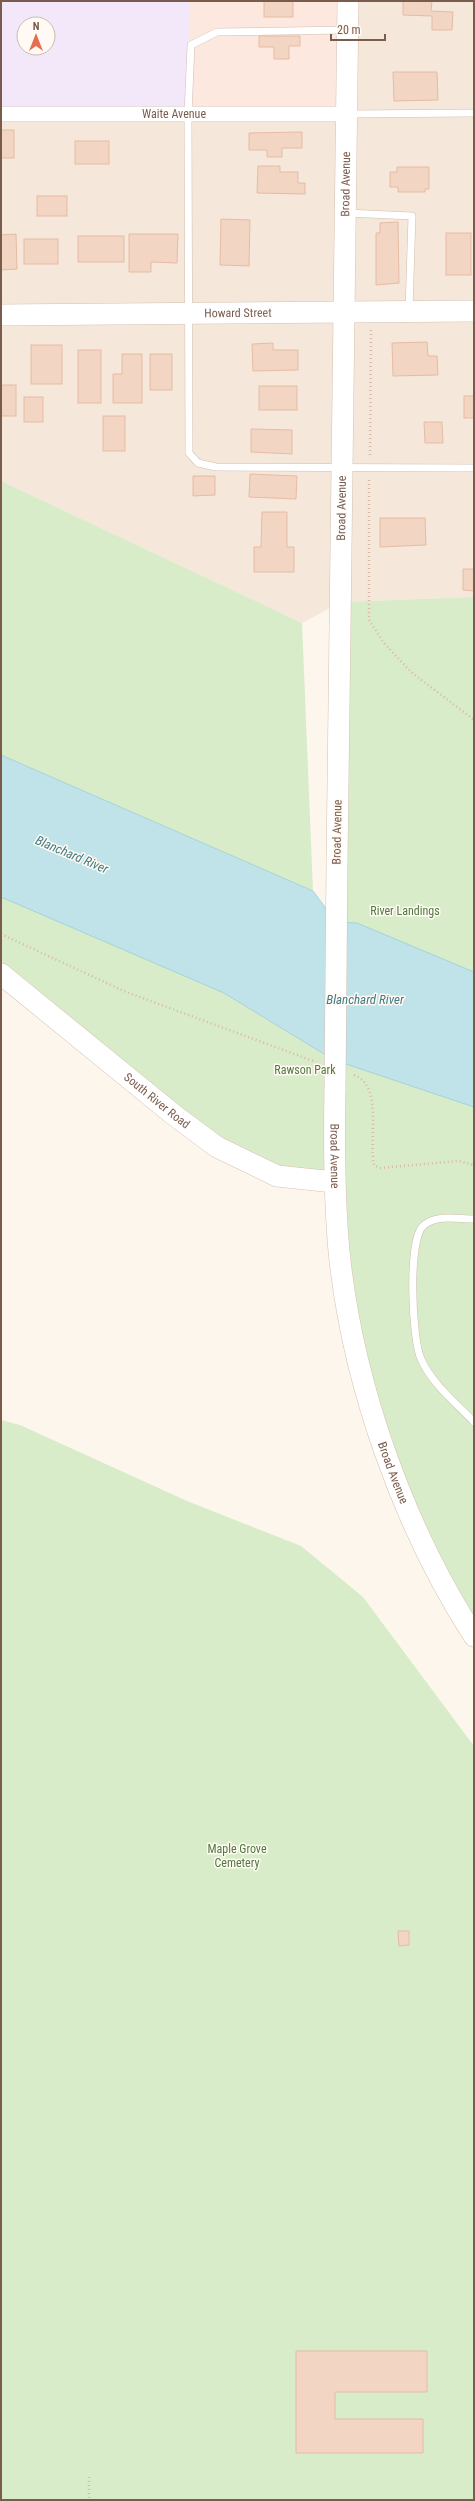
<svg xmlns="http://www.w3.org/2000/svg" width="475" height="2501" viewBox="0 0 475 2501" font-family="'Roboto Condensed',sans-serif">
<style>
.residential{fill:#f5e8da}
.commercial{fill:#fde8e0;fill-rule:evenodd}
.education{fill:#f3e8fa;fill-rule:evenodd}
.green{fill:#d8ecc9}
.water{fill:#bfe3e8;stroke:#a5d3da}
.building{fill:#f3d5c3;stroke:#e6bba3}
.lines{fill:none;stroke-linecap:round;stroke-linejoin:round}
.lane-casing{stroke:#d1beb0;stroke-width:8}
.street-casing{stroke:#d1beb0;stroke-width:16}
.secondary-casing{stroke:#d6c0b0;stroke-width:22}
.path{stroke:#d9b8a5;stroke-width:2.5;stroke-dasharray:1 3;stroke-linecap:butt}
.lane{stroke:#fff;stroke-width:7}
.street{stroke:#fff;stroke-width:15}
.secondary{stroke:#fff;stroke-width:21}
.secondary-bridge-casing{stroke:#d6c0b0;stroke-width:22;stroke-linecap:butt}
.secondary-bridge{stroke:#fff;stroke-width:21}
.labels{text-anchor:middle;stroke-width:3;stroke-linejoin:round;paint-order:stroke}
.street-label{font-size:12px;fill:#7a5c4d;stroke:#fffaf3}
.park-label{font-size:12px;fill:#537a41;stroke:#fffaf3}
.water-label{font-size:13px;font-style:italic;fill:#437c86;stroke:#fffaf3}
</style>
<rect width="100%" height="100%" fill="#fdf6ec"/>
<polygon class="residential" points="190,1 474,1 474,597 341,602 302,623 1,481 1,114"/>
<path class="commercial" d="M1 1H348L347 114 1 117ZM24 24H48V48H24Z"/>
<path class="education" d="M1 1H190L188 114H1ZM24 24H48V48H24Z"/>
<g class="green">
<polygon points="1,481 302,623 313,891 1,755"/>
<polygon points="474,597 474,1024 335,963 340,602"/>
<polygon points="1,824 474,1025 474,1627 425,1547 368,1397 334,1182 217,1147 1,975"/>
<polygon points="1,1420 20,1425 187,1501 301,1546 363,1597 474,1746 474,2500 1,2500"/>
</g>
<polygon class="water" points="1,755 313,891 336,922 357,923 474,972 474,1107 334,1060 224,993 1,897"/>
<g class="building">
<rect x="264" y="1" width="29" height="16"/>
<polygon points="403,1 432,1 431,11 453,12 452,30 432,30 432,16 403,15"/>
<polygon points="259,36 300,36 300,46 289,46 289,59 274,59 274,47 259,47"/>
<polygon points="393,72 437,72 438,100 394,101"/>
<rect x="1" y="130" width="13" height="28"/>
<polygon points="302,132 302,148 282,148 282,157 267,157 267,150 249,150 249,133"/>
<rect x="75" y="141" width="34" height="23"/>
<polygon points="258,166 280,166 280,172 298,172 298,183 305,183 305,194 257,193"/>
<polygon points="397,167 429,167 429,189 425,189 425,192 398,192 398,187 390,187 390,172 397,172"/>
<rect x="37" y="196" width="30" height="20"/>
<polygon points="221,219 250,220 249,266 220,265"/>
<polygon points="398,222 399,283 376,285 376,233 380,233 380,223"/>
<rect x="446" y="233" width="25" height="42"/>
<polygon points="16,234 17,269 1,270 1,235"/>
<polygon points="129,234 178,234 177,263 151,262 151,272 129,272"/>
<rect x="78" y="236" width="46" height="26"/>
<rect x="24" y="239" width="34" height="25"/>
<polygon points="427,342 428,356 437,356 438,375 393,376 392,343"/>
<polygon points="273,343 273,350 298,350 298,370 253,371 252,344"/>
<rect x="31" y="345" width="31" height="39"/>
<rect x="78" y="350" width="23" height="53"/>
<polygon points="122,354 142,354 142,403 113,403 113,374 122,374"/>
<rect x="150" y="354" width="22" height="36"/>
<rect x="1" y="385" width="15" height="31"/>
<rect x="259" y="386" width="38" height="24"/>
<rect x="464" y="396" width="10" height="22"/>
<rect x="24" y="397" width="19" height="25"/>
<rect x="103" y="416" width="22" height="35"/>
<polygon points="424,422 442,422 443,443 425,443"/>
<polygon points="251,429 292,430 292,454 251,452"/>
<polygon points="250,474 297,476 296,499 249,497"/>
<polygon points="193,476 215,476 215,495 193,496"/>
<polygon points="262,512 287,512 287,547 294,547 294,572 254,572 254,547 261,547"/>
<polygon points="380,518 425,518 426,545 380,547"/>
<polygon points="463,569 474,569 474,591 463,590"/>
<polygon points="398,1931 409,1931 409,1945 399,1946"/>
<polygon points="296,2351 427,2351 427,2392 335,2392 335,2419 423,2419 423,2453 296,2453"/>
</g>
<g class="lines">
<g class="lane-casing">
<g id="lane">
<polyline points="346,30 217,32 191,45 188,114 189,453 198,463 216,467 474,468"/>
<polyline points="349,114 474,113"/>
<polyline points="346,213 412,216 409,310"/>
<path d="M474 1219C458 1219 438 1214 424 1225 407 1238 412 1340 421 1359 432 1384 456 1403 474 1422"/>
</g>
</g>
<g class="street-casing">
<g id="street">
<path id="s1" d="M1 114H347"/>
</g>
</g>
<g class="secondary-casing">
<g id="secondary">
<path id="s2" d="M1 315 474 311"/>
<path id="s3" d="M337 862 348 1"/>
<path id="s4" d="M1 974 174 1115 217 1147 277 1176 334 1182"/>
<path id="s5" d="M335 1088C334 1143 334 1197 339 1251 352 1382 403 1526 474 1636"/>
</g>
</g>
<g class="path">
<polyline points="370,455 371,330"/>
<polyline points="369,480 369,620 384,643 411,672 474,720"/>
<polyline points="1,934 126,992 316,1062"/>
<path d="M354 1075C384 1086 368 1140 374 1165L380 1168 459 1161 474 1165"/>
<polyline points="89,2477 89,2500"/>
</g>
<use href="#lane" class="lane"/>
<use href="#street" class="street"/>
<use href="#secondary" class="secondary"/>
<g class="secondary-bridge-casing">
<polyline id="secondary-bridge" points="335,1088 337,862"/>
</g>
<use href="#secondary-bridge" class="secondary-bridge"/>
</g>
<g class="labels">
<g class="street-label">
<text dy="4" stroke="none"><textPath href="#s1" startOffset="173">Waite Avenue</textPath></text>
<text dy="4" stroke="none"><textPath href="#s3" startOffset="678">Broad Avenue</textPath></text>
<text dy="4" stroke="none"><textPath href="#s2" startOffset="237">Howard Street</textPath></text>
<text dy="4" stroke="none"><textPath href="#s3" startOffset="354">Broad Avenue</textPath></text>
<text transform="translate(337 832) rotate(-89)" y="4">Broad Avenue</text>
<text dy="4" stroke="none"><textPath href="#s4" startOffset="201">South River Road</textPath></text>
<text dy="4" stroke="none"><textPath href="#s5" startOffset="68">Broad Avenue</textPath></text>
<text dy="4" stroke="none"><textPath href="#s5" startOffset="392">Broad Avenue</textPath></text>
</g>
<g class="park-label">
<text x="405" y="915">River Landings</text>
<text x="305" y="1074">Rawson Park</text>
<text x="237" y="1853">Maple Grove<tspan x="237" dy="14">Cemetery</tspan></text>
</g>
<g class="water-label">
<text transform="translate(72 854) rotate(23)" y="5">Blanchard River</text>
<text x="365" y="1004">Blanchard River</text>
</g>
</g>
<rect width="475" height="2501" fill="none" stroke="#7a5c4d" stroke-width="4"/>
<g transform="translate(36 36)"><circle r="19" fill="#fffaf3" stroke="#cabbb1"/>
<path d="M0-3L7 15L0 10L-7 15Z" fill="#e76f51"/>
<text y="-6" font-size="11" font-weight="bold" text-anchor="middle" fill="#7a5c4d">N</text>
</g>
<path d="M331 34v6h54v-6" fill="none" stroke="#7a5c4d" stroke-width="2"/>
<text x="337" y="34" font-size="12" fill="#7a5c4d" stroke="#fffaf3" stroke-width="3" paint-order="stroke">20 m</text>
</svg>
